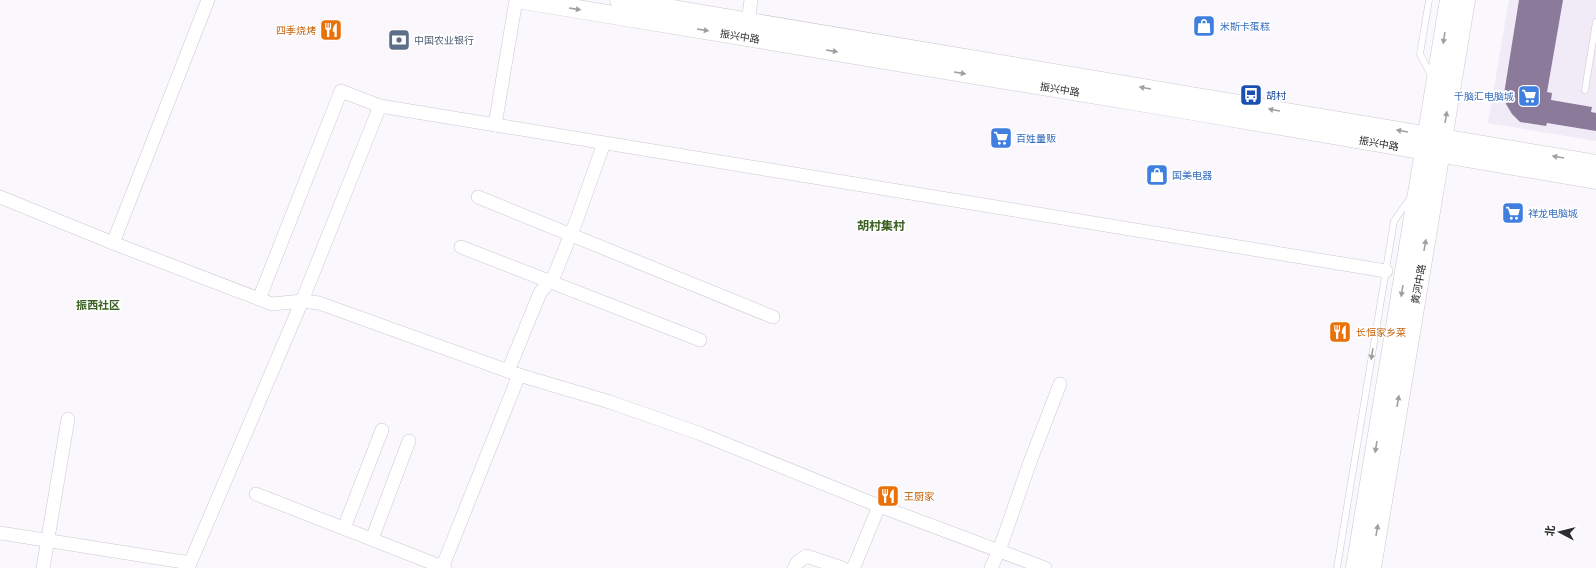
<svg xmlns="http://www.w3.org/2000/svg" width="1596" height="568" viewBox="0 0 1596 568" font-family="'DejaVu Sans','Noto Sans SC',sans-serif">
<style>
.built{fill:#f1eaf7}
.building{fill:#8b7a9a}
.lines{fill:none;stroke-linecap:round;stroke-linejoin:round}
.lane-casing{stroke:#cbc8cf;stroke-width:7}
.street-casing{stroke:#cbc8cf;stroke-width:14}
.secondary-casing{stroke:#cbc8cf;stroke-width:19}
.primary-casing{stroke:#cbc8cf;stroke-width:21}
.lane{stroke:#fff;stroke-width:6}
.street{stroke:#fff;stroke-width:13}
.secondary{stroke:#fff;stroke-width:18}
.primary{stroke:#fff;stroke-width:20}
.oneway{fill:#a0a0a1}
.labels{text-anchor:middle;stroke-width:3.5;stroke-linejoin:round;paint-order:stroke}
.shop-label{font-size:10px;fill:#366cbe;stroke:#fff;text-anchor:start}
.food-label{font-size:10px;fill:#c56008;stroke:#fff;text-anchor:start}
.street-label{font-size:10px;fill:#2d2c2e;stroke:#fff}
.service-label{font-size:10px;fill:#4e5e75;stroke:#fff;text-anchor:start}
.transit-label{font-size:10px;fill:#164399;stroke:#fff;text-anchor:start}
.neighbourhood-label{font-size:11px;font-weight:bold;fill:#3a6023;stroke:#fff}
.quarter-label{font-size:12px;font-weight:bold;fill:#3a6023;stroke:#fff}
</style>
<rect width="100%" height="100%" fill="#faf7fd"/>
<polygon class="built" points="1509,0 1596,0 1596,141 1488,123"/>
<polygon class="building" points="1519,0 1563,0 1547,92 1552,93 1551,100 1592,107 1591,112 1596,113 1596,131 1547,123 1546,126 1520,122 1512,114 1506,104 1504,94"/>
<g class="lines">
<g class="lane-casing">
<g id="lane">
<polyline points="1429,0 1420,54 1432,77"/>
<polyline points="1585,90 1596,22"/>
<polyline points="1337,568 1394,221 1411,197"/>
</g>
</g>
<g class="street-casing">
<g id="street">
<polyline points="748,22 751,0"/>
<polyline points="495,125 516,0"/>
<polyline points="0,197 113,243 272,304 302,301 319,303 519,375 610,402 701,434 879,506 1045,568"/>
<polyline points="478,197 773,317"/>
<polyline points="113,243 208,0"/>
<polyline points="461,247 700,340"/>
<polyline points="259,299 341,91 380,106 1386,271"/>
<polyline points="508,371 540,293 554,276 577,219 604,143"/>
<polyline points="256,494 445,568"/>
<polyline points="344,528 382,430"/>
<polyline points="0,533 190,563"/>
<polyline points="372,539 409,441"/>
<polyline points="43,568 68,419"/>
<polyline points="188,568 302,301 380,106"/>
<polyline points="442,568 519,375"/>
<polyline points="794,568 797,563 806,556 842,568"/>
<polyline points="852,568 854,567 879,506"/>
<polyline points="991,568 999,551 1030,462 1060,384"/>
</g>
</g>
<g class="secondary-casing">
<g id="secondary">
<polyline points="523,0 1199,112 1596,180"/>
<polyline points="619,0 1596,164"/>
</g>
</g>
<g class="primary-casing">
<g id="primary">
<polyline points="1356,568 1450,0"/>
<polyline points="1371,568 1465,0"/>
</g>
</g>
<use href="#lane" class="lane"/>
<use href="#street" class="street"/>
<use href="#secondary" class="secondary"/>
<use href="#primary" class="primary"/>
</g>
<defs><path id="oneway-solid" d="M-6-.8H1V-3.2L6.5 0L1 3.2V.8H-6Z"/></defs>
<g class="oneway">
<use href="#oneway-solid" transform="translate(575 9) rotate(9)"/>
<use href="#oneway-solid" transform="translate(703 30) rotate(9)"/>
<use href="#oneway-solid" transform="translate(1444 38) rotate(99)"/>
<use href="#oneway-solid" transform="translate(832 51) rotate(9)"/>
<use href="#oneway-solid" transform="translate(960 73) rotate(9)"/>
<use href="#oneway-solid" transform="translate(1145 88) rotate(-170)"/>
<use href="#oneway-solid" transform="translate(1274 110) rotate(-170)"/>
<use href="#oneway-solid" transform="translate(1446 117) rotate(-81)"/>
<use href="#oneway-solid" transform="translate(1402 131) rotate(-170)"/>
<use href="#oneway-solid" transform="translate(1558 157) rotate(-170)"/>
<use href="#oneway-solid" transform="translate(1425 245) rotate(-80)"/>
<use href="#oneway-solid" transform="translate(1402 291) rotate(99)"/>
<use href="#oneway-solid" transform="translate(1372 354) rotate(99)"/>
<use href="#oneway-solid" transform="translate(1398 401) rotate(-80)"/>
<use href="#oneway-solid" transform="translate(1376 447) rotate(99)"/>
<use href="#oneway-solid" transform="translate(1377 530) rotate(-80)"/>
</g>
<defs>
<g id="shop-square" transform="scale(1.15)"><rect x="-9" y="-9" width="18" height="18" rx="4" fill="#3f7fe0" stroke="#fff"/><path d="M-5-2.5h2.3a2.7 3.5 0 0 1 5.4 0H5L5.5 6h-11ZM-1.5-2.5h3a1.5 2.3 0 0 0-3 0Z" fill="#fff"/></g>
<g id="restaurant-square" transform="scale(1.15)"><rect x="-9" y="-9" width="18" height="18" rx="4" fill="#e8710a" stroke="#fff"/><path d="M-5-6h1v4h1v-4h1v4h1v-4h1v5L-1.5 .5V6h-2V.5L-5-1ZM5-6V6H3V1.5H1.5Q1.5-4 5-6Z" fill="#fff"/></g>
<g id="bank-square" transform="scale(1.15)"><rect x="-9" y="-9" width="18" height="18" rx="4" fill="#5c6f8a" stroke="#fff"/><path d="M-6-4H6V4H-6ZM0-2.3a2.3 2.3 0 1 0 0 4.6a2.3 2.3 0 1 0 0-4.6Z" fill="#fff"/></g>
<g id="bus-square" transform="scale(1.15)"><rect x="-9" y="-9" width="18" height="18" rx="4" fill="#1a4fb4" stroke="#fff"/><path d="M-5-6H5V4H4V6H2V4H-2V6H-4V4H-5ZM-3.5-4V0h7V-4ZM-3.5 1.2v1.5H-2V1.2ZM2 1.2v1.5H3.5V1.2Z" fill="#fff"/></g>
<g id="supermarket-square" transform="scale(1.15)"><rect x="-9" y="-9" width="18" height="18" rx="4" fill="#3f7fe0" stroke="#fff"/><path d="M-6-5.5h2.5l.6 2H6L4.5 2H-2.5L-4.4-4H-6ZM-1.5 3.2a1.3 1.3 0 1 0 .1 0ZM3 3.2a1.3 1.3 0 1 0 .1 0Z" fill="#fff"/></g>
</defs>
<g fill-rule="evenodd">
<use href="#shop-square" x="1204" y="26"/>
<use href="#restaurant-square" x="331" y="30"/>
<use href="#bank-square" x="399" y="40"/>
<use href="#bus-square" x="1251" y="95"/>
<use href="#supermarket-square" x="1529" y="96"/>
<use href="#supermarket-square" x="1001" y="138"/>
<use href="#shop-square" x="1157" y="175"/>
<use href="#supermarket-square" x="1513" y="213"/>
<use href="#restaurant-square" x="1340" y="332"/>
<use href="#restaurant-square" x="888" y="496"/>
</g>
<g class="labels">
<g class="shop-label">
<text x="1220" y="30">米斯卡蛋糕</text>
<text x="1514" y="100" text-anchor="end">千脑汇电脑城</text>
<text x="1016" y="142">百姓量贩</text>
<text x="1172" y="179">国美电器</text>
<text x="1528" y="217">祥龙电脑城</text>
</g>
<g class="food-label">
<text x="316" y="34" text-anchor="end">四季烧烤</text>
<text x="1356" y="336">长恒家乡菜</text>
<text x="904" y="500">王厨家</text>
</g>
<g class="street-label">
<text transform="translate(740 36) rotate(9)" y="4">振兴中路</text>
<text transform="translate(1060 89) rotate(9)" y="4">振兴中路</text>
<text transform="translate(1379 143) rotate(10)" y="4">振兴中路</text>
<text transform="translate(1418 284) rotate(-80)" y="4">黄河中路</text>
</g>
<g class="service-label">
<text x="414" y="44">中国农业银行</text>
</g>
<g class="transit-label">
<text x="1266" y="99">胡村</text>
</g>
<g class="neighbourhood-label">
<text x="98" y="309">振西社区</text>
</g>
<g class="quarter-label">
<text x="881" y="230">胡村集村</text>
</g>
</g>
<g transform="translate(1560 532) rotate(277)" stroke="#ffffff" stroke-width="3" paint-order="stroke">
<path d="M0-3L7 15L0 10L-7 15Z" fill="#2d2c2e"/>
<text y="-6" font-size="11" font-weight="bold" text-anchor="middle" fill="#2d2c2e">北</text>
</g>
</svg>
